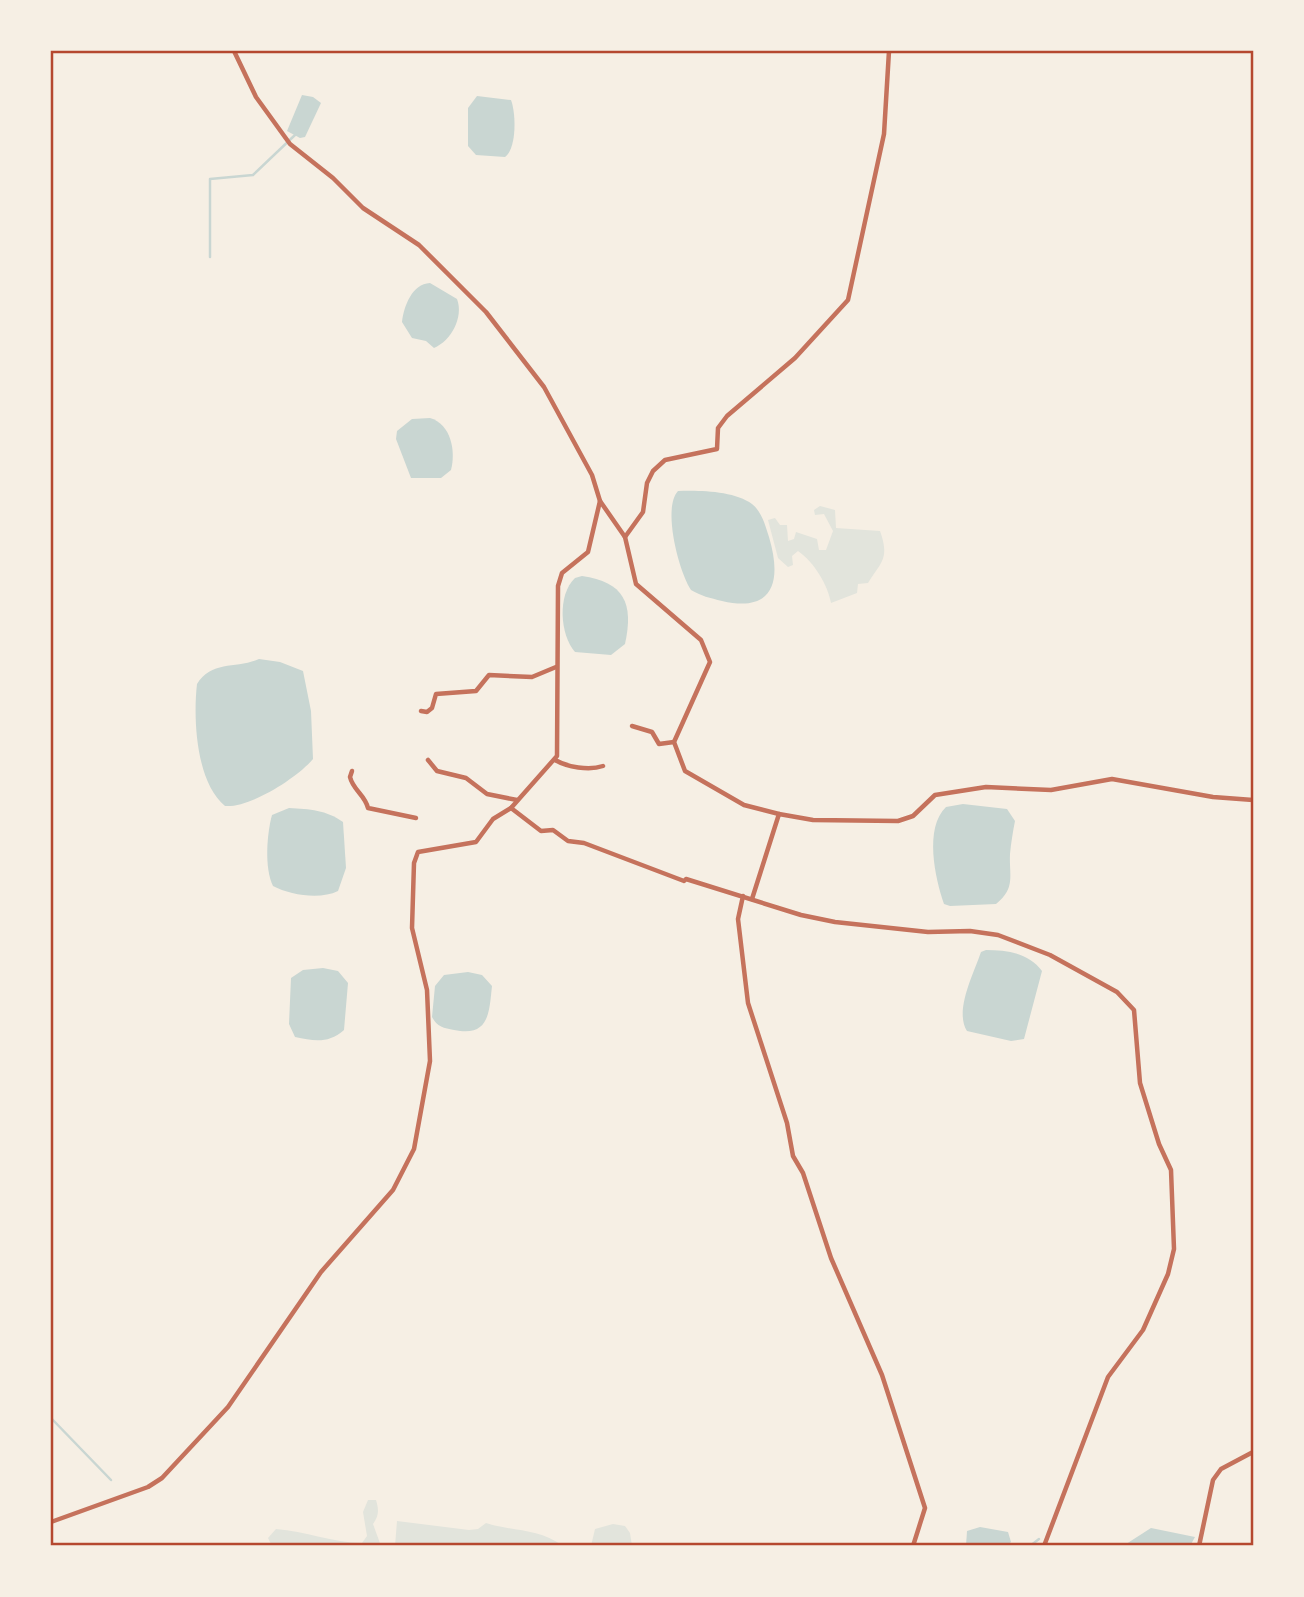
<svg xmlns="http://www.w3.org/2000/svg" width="1304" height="1597" viewBox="0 0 1304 1597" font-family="'PT Sans Narrow',sans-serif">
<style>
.green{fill:#e2e4dc}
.water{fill:#c9d6d2}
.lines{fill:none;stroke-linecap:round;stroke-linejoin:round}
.stream{stroke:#c9d6d2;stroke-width:2.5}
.minor{stroke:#c5725c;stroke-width:4.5}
.neatline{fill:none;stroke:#b5482f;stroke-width:2.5}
</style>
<rect width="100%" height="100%" fill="#f6efe4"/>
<g class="green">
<path d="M820 506 835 510 836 528 880 531C890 559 881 562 868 583L858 584 857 593 831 603C828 585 814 562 798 551L792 556 793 565 788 567 778 558 768 520 775 518 780 525H787L788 541 794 539 796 532 817 539 819 550H826L833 531 824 514 815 515 814 510Z"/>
<path d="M368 1500H376C379 1510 379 1516 373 1524L381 1546H272L268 1538 276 1529C305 1531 333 1543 362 1543L367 1536 363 1512Z"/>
<path d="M397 1521 469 1530 478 1529 486 1523C515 1532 538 1528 563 1546H395Z"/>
<polygon points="613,1524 625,1526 630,1533 632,1546 591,1546 595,1529"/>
</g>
<g class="water">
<polygon points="302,95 313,97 321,103 305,137 300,138 287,131"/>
<path d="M477 96 511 100C516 113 517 148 505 157L476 155 468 146V108Z"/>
<path d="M430 283 457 299C464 317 451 341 434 348L426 341 412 338 402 322C404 306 412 284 430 283Z"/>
<path d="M430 418C451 424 456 451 451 470L441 478H411L396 439 397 431 412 419Z"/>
<path d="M678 491C699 490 735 491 752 504 762 512 765 525 769 537 782 581 774 613 722 601 710 598 701 596 691 590 679 572 662 508 678 491Z"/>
<path d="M582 576C624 582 634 603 625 644L611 655 575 652C560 635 557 595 575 578Z"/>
<path d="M259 659 280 662 303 671 311 711 313 759C297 778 250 808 225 806 196 782 193 719 197 684 212 660 236 669 259 659Z"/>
<path d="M963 804 1007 809 1015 821C1013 831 1011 843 1010 854 1009 876 1016 888 996 904L950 906 944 904C935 878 924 828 946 807Z"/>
<path d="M289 808C310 809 326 810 343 822L346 868 338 891C320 900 290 895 273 886 264 868 267 833 272 815Z"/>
<path d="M986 950C1007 950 1029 953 1042 971L1024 1039 1011 1041 967 1031C954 1011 974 973 981 952Z"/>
<path d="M323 968 338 971 348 983 344 1030C328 1044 314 1041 295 1037L289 1024 291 978 303 970Z"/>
<path d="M468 972 482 975 492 986C489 1014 489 1037 454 1030 444 1028 437 1027 432 1017L435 986 444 975Z"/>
<polygon points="980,1527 1008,1532 1011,1542 1007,1546 966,1546 967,1531"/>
<polygon points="1151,1528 1195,1537 1190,1546 1123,1546"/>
</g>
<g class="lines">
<g class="stream">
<polyline points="210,257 210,179 253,175 295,135"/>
<polyline points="51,1418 111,1480"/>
<polyline points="1030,1546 1039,1539"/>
</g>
<g class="minor">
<polyline points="234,51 256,97 290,144 333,178 363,208 419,245 486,312 544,387 592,475 600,501 625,537 636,584 701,640 710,662 674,742 685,771 744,805 779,814"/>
<polyline points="625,537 643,512 647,483 653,471 665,460 717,449 718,428 727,416 795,358 848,300 884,134 889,51"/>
<polyline points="421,711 427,712 432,708 436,694 476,691 489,675 532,677 556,667"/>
<polyline points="632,726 652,732 659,744 674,742"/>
<polyline points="428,760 437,771 466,778 487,794 517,800"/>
<path d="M555 760C567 767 589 771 603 766"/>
<path d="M352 771 350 777C353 790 365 795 368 808L416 818"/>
<polyline points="511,808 541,831 553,830 568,841 584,843 684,881 686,879 801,915 835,922 928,932 970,931 998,935 1050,955 1117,992 1134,1010 1140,1083 1159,1144 1171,1170 1174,1249 1168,1274 1143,1330 1108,1377 1044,1546"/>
<polyline points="743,896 738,919 748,1003 787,1123 793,1156 803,1173 831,1258 882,1375 925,1508 913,1546"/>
<polyline points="752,899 779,814 813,820 898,821 913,816 935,795 986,787 1051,790 1112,779 1213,797 1253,800"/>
<polyline points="51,1522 148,1487 162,1478 228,1407 321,1272 393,1190 414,1149 430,1061 427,990 412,928 414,863 418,852 476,842 493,819 511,808 557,756 558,586 562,573 588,552 600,501"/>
<polyline points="1199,1546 1213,1480 1221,1469 1253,1452"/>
</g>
</g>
<rect width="1304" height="1597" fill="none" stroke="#f6efe4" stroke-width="105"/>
<rect x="52" y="52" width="1200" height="1492" class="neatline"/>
</svg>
